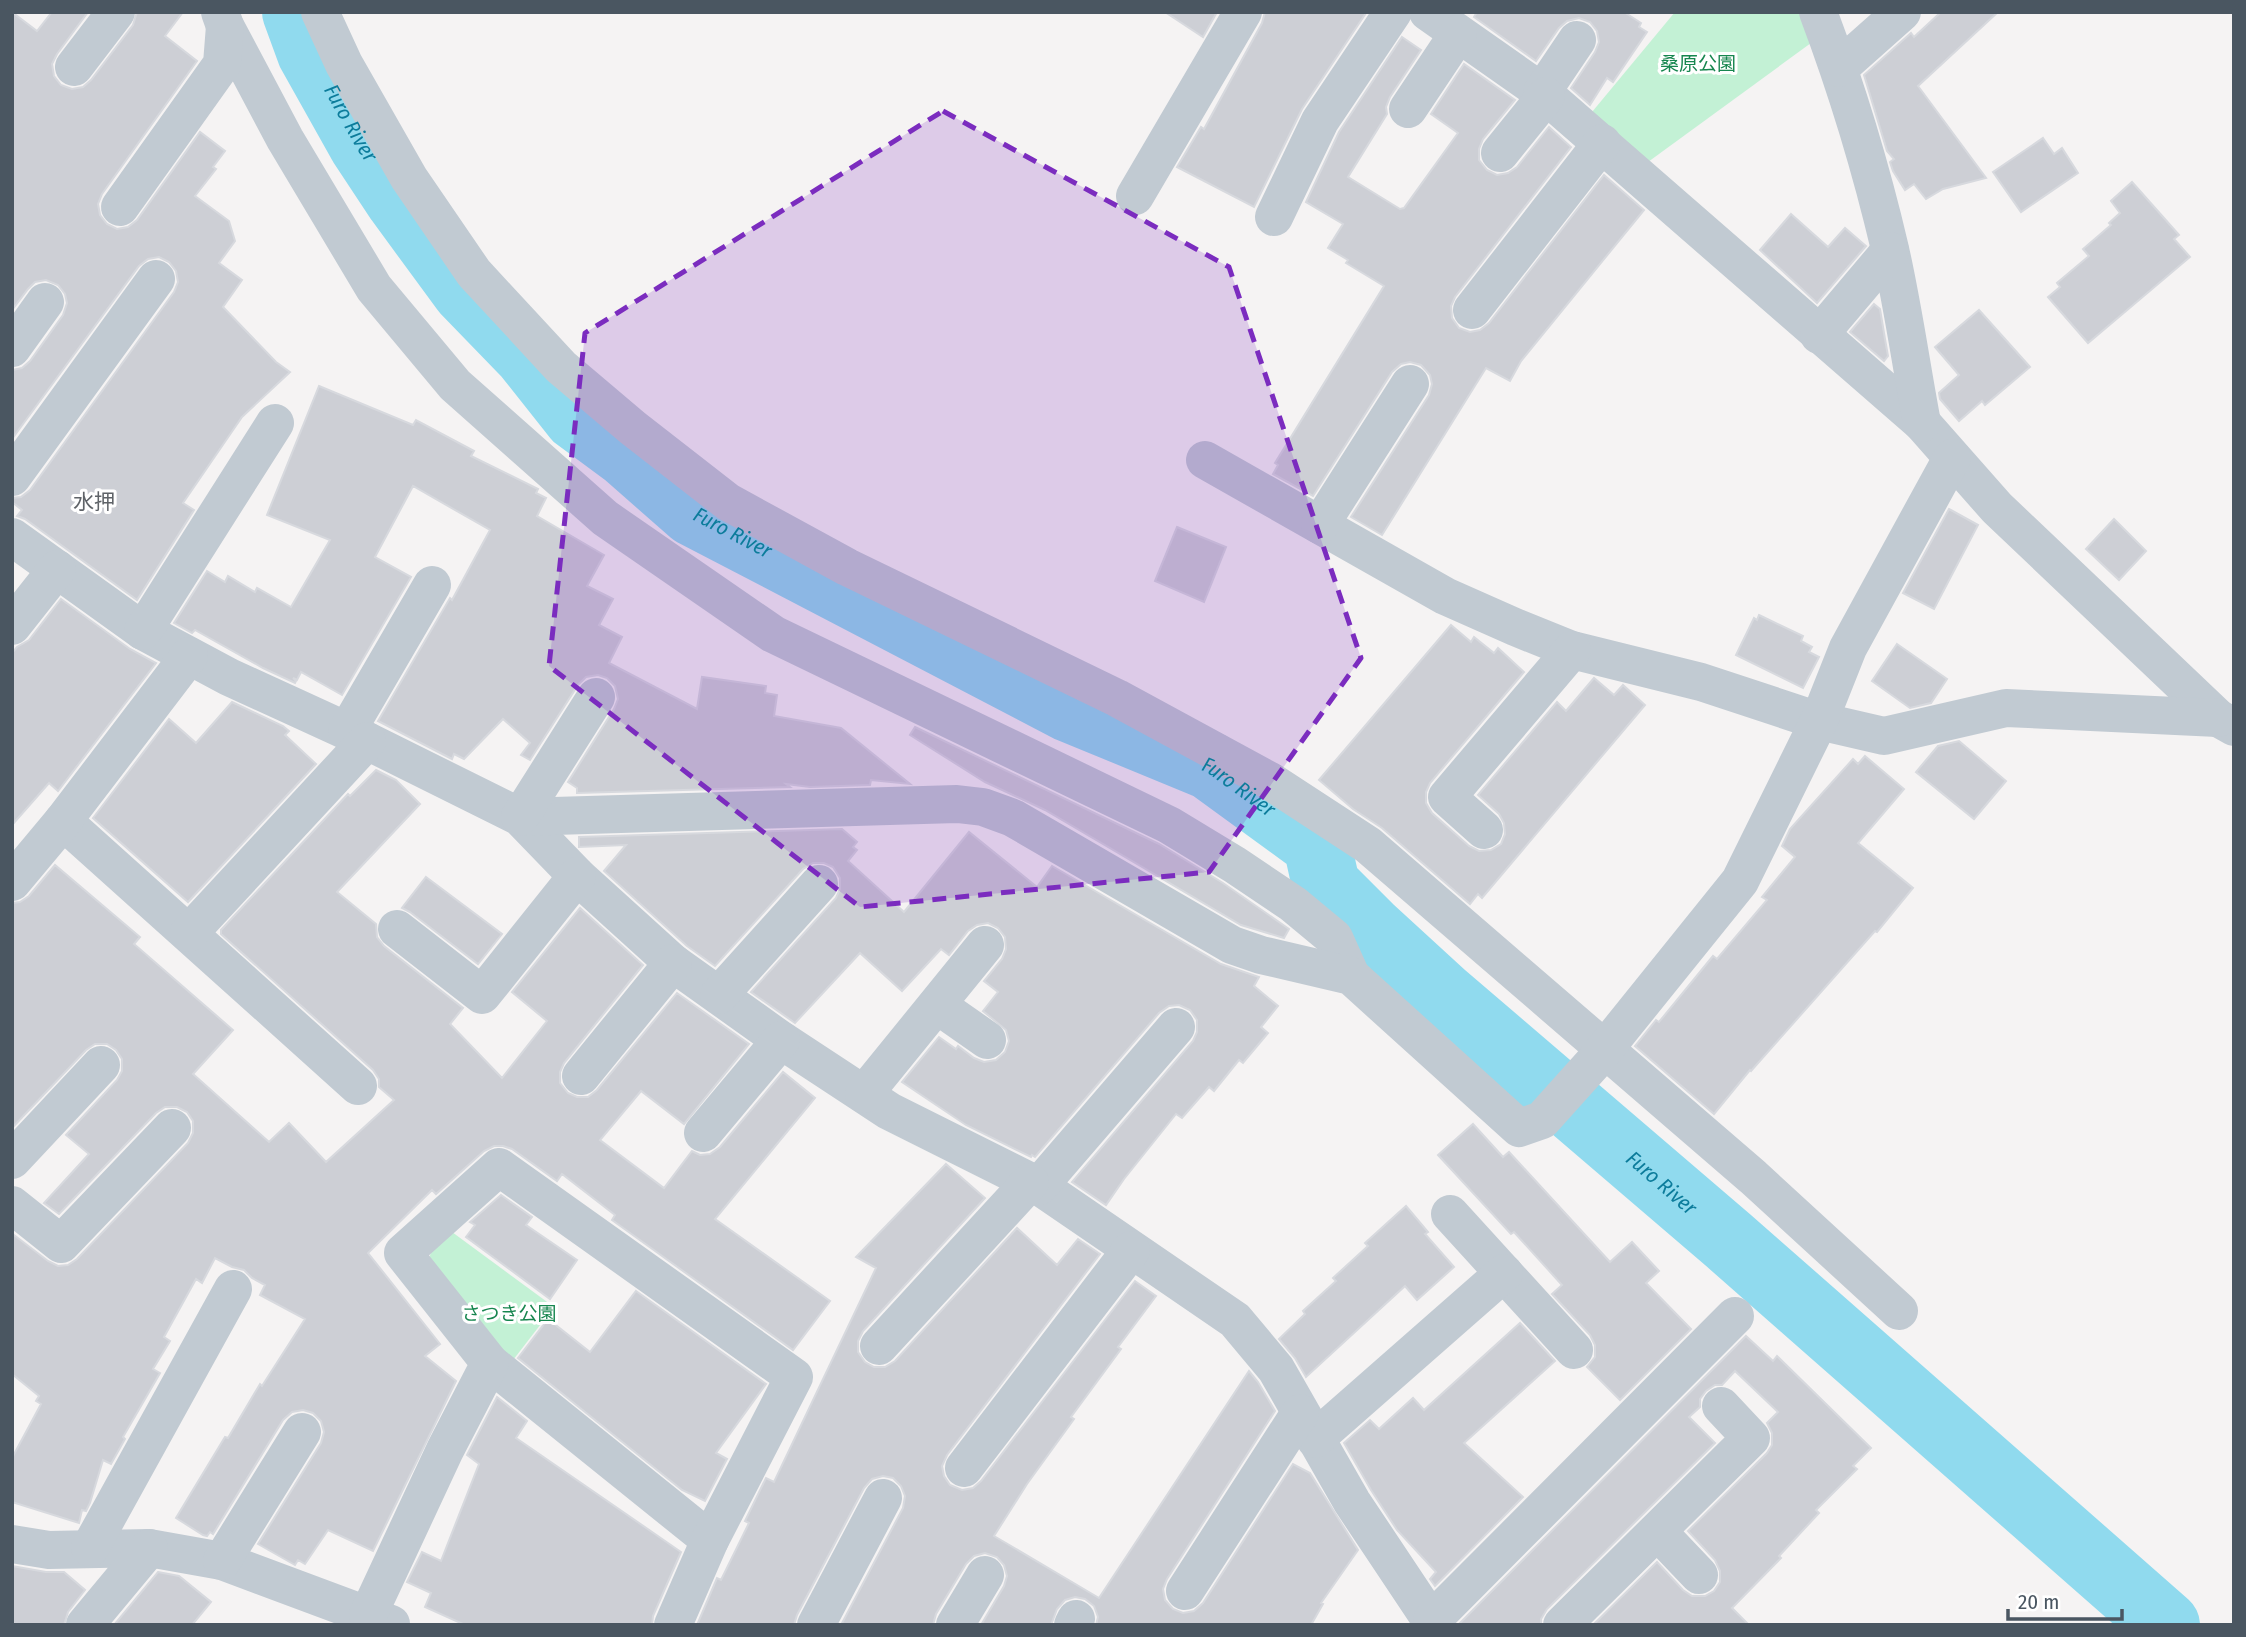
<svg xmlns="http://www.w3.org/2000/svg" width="2246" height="1637" viewBox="0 0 2246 1637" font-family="'Fira Sans Condensed','Noto Sans JP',sans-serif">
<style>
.green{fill:#c3f1d5}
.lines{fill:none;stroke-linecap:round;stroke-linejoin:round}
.river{stroke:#90daee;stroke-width:68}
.building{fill:#cdcfd5;stroke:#d7d9de;stroke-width:2}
.minor{stroke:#c1cad2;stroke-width:38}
.marked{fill:#7b2cbf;fill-opacity:0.2;stroke:#7b2cbf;stroke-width:5;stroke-dasharray:14 9;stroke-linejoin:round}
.labels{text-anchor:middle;stroke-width:6;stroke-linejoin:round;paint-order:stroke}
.park-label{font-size:19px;fill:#17864f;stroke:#fff}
.water-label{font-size:21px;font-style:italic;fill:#0c7c9b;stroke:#fff}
.neighbourhood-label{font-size:21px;fill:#5f6368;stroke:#fff}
</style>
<rect width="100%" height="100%" fill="#f5f3f3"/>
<g class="green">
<polygon points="1675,12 1800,12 1811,43 1648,162 1592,112"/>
<polygon points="452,1232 554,1307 510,1364 429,1261 431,1251"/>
</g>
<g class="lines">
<path class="river" id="s1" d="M296 12 311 53 362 144 399 200 465 290 527 354 577 417 627 454 693 512 1069 708 1210 766 1317 844 1326 885 1370 929 1442 995 1728 1240 2166 1625"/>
</g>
<g class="building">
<polygon points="12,12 37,31 52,12 88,12 57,54 52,64 54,76 61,85 72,89 83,87 91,80 133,25 137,12 183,12 165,36 197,61 102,194 98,204 100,215 107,224 117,229 128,227 137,220 200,132 225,151 213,167 216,169 195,196 229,221 235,241 219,263 242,280 223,307 276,362 290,372 242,417 231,433 183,503 194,510 137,600 25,519 17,516 22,510 12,502 12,498 21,497 30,490 174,292 178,282 176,271 169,262 159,257 148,259 139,266 12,439 12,370 22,368 30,361 63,315 67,303 65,294 58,285 46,280 35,282 28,289 12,310"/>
<polygon points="1165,12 1217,12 1203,37"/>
<polygon points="1265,12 1366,13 1302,109 1254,207 1177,167 1201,127 1204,129 1262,23"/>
<polygon points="1477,12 1624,12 1641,23 1639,27 1647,32 1613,82 1607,78 1590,105 1571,88 1595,52 1599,42 1597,31 1590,22 1579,18 1567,21 1559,28 1536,61 1474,17"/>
<polygon points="1941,12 1998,12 1918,86 1986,178 1943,189 1926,199 1914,184 1905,190 1893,171 1890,162 1894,159 1887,151 1864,75 1911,33 1914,37"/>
<polygon points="1402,37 1421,50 1390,97 1386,107 1387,114 1348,177 1400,209 1404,208 1458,133 1431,114 1464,64 1515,100 1483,139 1479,149 1479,160 1487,170 1497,175 1508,173 1517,167 1549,127 1571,147 1455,297 1451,306 1452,318 1459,328 1470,332 1480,330 1489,323 1604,175 1644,210 1521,361 1510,381 1486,368 1382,535 1351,517 1429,395 1432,384 1430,375 1421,365 1410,362 1401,364 1392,372 1313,496 1273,474 1278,465 1275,463 1384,286 1346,263 1348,260 1328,248 1343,224 1306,202 1339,132"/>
<polygon points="2043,138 2054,154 2062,148 2078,173 2021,212 1993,172"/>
<polygon points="2132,182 2179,235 2174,239 2190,257 2088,343 2048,297 2060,287 2057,283 2089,256 2083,249 2111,225 2109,223 2120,213 2111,201"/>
<polygon points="1791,214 1828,247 1845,228 1866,246 1817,303 1760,250"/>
<polygon points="1874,304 1880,309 1885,339 1888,356 1884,361 1850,332"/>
<polygon points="1979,310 2030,367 1985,405 1982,401 1959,421 1940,399 1939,393 1959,375 1935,347"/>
<polygon points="319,386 413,425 416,420 474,451 471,456 538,489 536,493 546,498 537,516 604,555 587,586 613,599 599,625 622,637 609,663 697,709 702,677 766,686 765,693 777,695 774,716 841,728 910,784 871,780 870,785 810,787 786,784 790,787 577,793 577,788 568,782 614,709 618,699 615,686 607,678 598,675 586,677 578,685 530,760 521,755 530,743 503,719 464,759 454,754 452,759 378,721 450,598 452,600 490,530 413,486 375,557 411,577 342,695 301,672 297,680 293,678 296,681 295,683 263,668 195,630 192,633 174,623 207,571 225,582 228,576 255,592 257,588 291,607 330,540 267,515"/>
<polygon points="1949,509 1978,525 1934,609 1903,593"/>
<polygon points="2114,519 2146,551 2119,580 2086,549"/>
<polygon points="1177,527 1226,547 1204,602 1155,581"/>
<polygon points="61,599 130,649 156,663 58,791 49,783 12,825 12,653 17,647 29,640"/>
<polygon points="1759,615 1803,636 1801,641 1812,647 1809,652 1819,657 1803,688 1736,655 1754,618 1757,620"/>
<polygon points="1451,625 1471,642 1474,637 1494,653 1498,648 1524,672 1430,783 1426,792 1426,803 1432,813 1469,846 1479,851 1491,850 1501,844 1505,834 1504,823 1499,814 1478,795 1557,702 1566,711 1594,678 1614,695 1623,685 1645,705 1482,898 1478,894 1470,904 1382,828 1353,809 1319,780"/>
<polygon points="1897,644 1947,679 1931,703 1910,708 1872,681"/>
<polygon points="232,702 283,726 289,731 285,735 316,764 188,902 93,818 169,719 196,743"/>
<polygon points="915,727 1159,844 1223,883 1289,929 1284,938 1241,925 1045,810 985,782 910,735"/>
<polygon points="1959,741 2006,781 1974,819 1916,772 1938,746"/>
<polygon points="1865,756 1904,789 1858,843 1913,888 1877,932 1875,931 1751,1071 1750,1070 1714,1114 1635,1046 1656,1020 1659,1022 1713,956 1717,959 1767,900 1762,897 1795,857 1782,846 1790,829 1853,759 1858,764"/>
<polygon points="376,770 396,780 420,804 337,892 376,924 377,937 384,946 463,1008 450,1024 502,1078 547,1021 512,992 580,908 643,965 564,1063 560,1072 560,1083 568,1093 577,1097 588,1097 597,1090 677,993 749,1044 684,1124 641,1091 600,1140 664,1188 692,1151 700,1155 710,1154 720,1147 783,1072 815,1098 715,1219 830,1301 793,1350 612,1220 615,1215 562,1174 557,1181 512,1149 503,1146 494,1146 484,1151 436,1194 432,1190 368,1253 440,1344 425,1356 456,1381 373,1551 328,1530 305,1564 298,1560 295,1565 258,1544 321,1443 324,1432 321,1421 313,1413 303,1410 292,1412 283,1420 213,1534 210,1532 207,1536 203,1535 176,1518 225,1437 228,1438 260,1384 262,1386 305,1319 260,1295 265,1285 252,1278 244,1270 232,1267 215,1258 202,1283 196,1279 164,1337 170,1341 153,1369 160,1373 123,1437 125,1439 111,1464 103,1460 90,1503 86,1511 82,1510 79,1523 12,1502 12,1458 41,1404 36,1401 39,1396 12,1374 12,1237 14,1235 48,1261 58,1266 68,1265 77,1259 188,1143 193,1133 193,1121 187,1112 177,1107 165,1107 156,1113 59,1214 44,1203 89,1154 66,1135 117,1080 122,1071 122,1059 116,1050 107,1044 95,1044 86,1050 12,1128 12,903 20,902 29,896 55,865 140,937 134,944 233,1030 193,1074 269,1142 289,1123 326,1162 394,1100 379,1087 379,1079 373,1070 221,934 221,930 348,794 350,796"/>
<polygon points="842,829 857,842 853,847 857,850 848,861 904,912 969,832 1037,887 1052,866 1221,964 1259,977 1254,986 1278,1006 1261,1027 1268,1033 1243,1063 1239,1060 1214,1091 1209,1087 1182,1118 1176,1114 1124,1179 1106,1205 1072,1182 1193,1041 1197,1032 1197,1020 1190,1010 1179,1005 1169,1006 1159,1013 1035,1157 1032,1155 1031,1157 966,1125 902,1082 939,1037 956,1049 958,1046 974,1058 984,1062 996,1060 1005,1052 1009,1041 1006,1030 983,1011 998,992 984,981 1002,959 1006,949 1005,937 998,928 988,923 977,925 968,931 949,955 941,949 902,991 860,953 795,1023 751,992 836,898 840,889 840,878 833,867 824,863 813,863 803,869 715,966 687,946 604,871 626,845 579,847 579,837"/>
<polygon points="426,877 502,934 478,964 410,912 402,908"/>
<polygon points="1473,1124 1503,1157 1509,1152 1610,1262 1632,1242 1659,1271 1646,1283 1691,1329 1620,1400 1587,1367 1595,1357 1595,1345 1590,1335 1552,1294 1562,1285 1514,1232 1511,1234 1438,1155"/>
<polygon points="946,1164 985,1198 863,1331 858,1341 858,1352 865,1362 874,1367 885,1367 895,1361 1017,1228 1057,1265 1078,1239 1100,1254 947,1455 942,1466 944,1476 950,1485 962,1490 973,1488 981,1481 1135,1281 1156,1296 1118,1347 1121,1349 1071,1417 1074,1419 1027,1484 994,1536 1099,1598 1249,1371 1258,1382 1275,1411 1167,1579 1163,1589 1165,1600 1173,1609 1183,1613 1194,1611 1203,1603 1293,1464 1310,1473 1358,1550 1321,1603 1323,1604 1311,1625 1096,1625 1098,1617 1094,1606 1085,1599 1075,1597 1065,1600 1057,1609 1051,1625 981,1625 1004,1586 1007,1576 1004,1565 997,1557 985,1553 974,1556 966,1564 936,1614 933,1625 841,1625 903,1508 905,1496 901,1486 893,1478 883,1476 872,1479 864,1488 797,1615 794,1625 697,1625 717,1578 721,1580 749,1523 745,1521 766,1478 774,1482 876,1268 856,1257"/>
<polygon points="501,1195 532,1217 526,1225 577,1260 550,1299 466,1237 475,1225 470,1222"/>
<polygon points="1406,1206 1428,1232 1425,1234 1454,1267 1417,1300 1405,1286 1306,1377 1295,1358 1279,1339 1305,1314 1303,1311 1336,1281 1333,1278 1368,1246 1365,1243"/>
<polygon points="636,1291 766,1384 716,1453 727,1459 705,1501 682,1490 518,1358 548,1319 590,1352"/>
<polygon points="1520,1323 1555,1361 1464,1443 1523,1497 1435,1586 1430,1579 1436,1572 1397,1530 1371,1490 1344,1443 1370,1420 1379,1429 1413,1398 1424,1410"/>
<polygon points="1746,1336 1773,1361 1777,1356 1871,1448 1853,1466 1857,1469 1816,1510 1819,1513 1779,1556 1781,1558 1732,1608 1749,1625 1593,1625 1657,1562 1683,1590 1692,1596 1705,1596 1714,1591 1720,1582 1720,1571 1715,1560 1688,1531 1767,1453 1772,1445 1772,1433 1767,1423 1778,1412 1735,1371 1722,1385 1715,1385 1706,1391 1700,1399 1700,1407 1689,1417 1715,1443 1547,1609 1541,1619 1541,1625 1458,1625"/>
<polygon points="497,1397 527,1421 516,1438 681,1552 653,1616 652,1625 465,1625 425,1607 431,1593 407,1582 422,1552 441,1561 479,1464 467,1455"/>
<polygon points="12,1566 46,1572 64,1572 85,1590 68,1612 64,1625 12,1625"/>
<polygon points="158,1572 179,1576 211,1602 192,1625 114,1625"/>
</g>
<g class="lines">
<g class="minor">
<polyline points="220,12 225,26 285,139 374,288 455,385 605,518 773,634 1169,825 1235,865 1293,904 1334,938 1351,976"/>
<polyline points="320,12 344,64 409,178 474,273 561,367 633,428 728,502 847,567 1117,698 1270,781 1368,845 1753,1177 1899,1311"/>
<polyline points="1428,12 1542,92 1922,423 1997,508 2218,718 2234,727"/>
<path d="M1818 12C1847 89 1871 168 1890 249 1903 306 1911 365 1922 423"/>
<polyline points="74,67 116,12"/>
<polyline points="1839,68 1902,12"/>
<polyline points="1542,92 1577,40"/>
<polyline points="1408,109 1458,34"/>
<polyline points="1500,153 1546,96"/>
<polyline points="1135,196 1243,12"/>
<polyline points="120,207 222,64 225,26"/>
<polyline points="1274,217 1320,121 1393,12"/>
<polyline points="1472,310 1602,143"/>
<polyline points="1819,335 1890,251"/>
<polyline points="12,348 45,302"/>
<polyline points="1205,460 1445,596 1515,627 1572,650 1701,682 1819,721 1884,736 2006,708 2218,718"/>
<polyline points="12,477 156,279"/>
<polyline points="1320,525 1410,384"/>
<polyline points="12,537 143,631 229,677 347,731 520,817 577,876 673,963 781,1040 889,1111 1039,1186 1235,1320 1276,1369 1352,1502 1434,1625"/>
<polyline points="12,626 57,569"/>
<polyline points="143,631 275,423"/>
<polyline points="347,731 432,585"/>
<polyline points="520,817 957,804 983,807 1013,818 1232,945 1261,955 1351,976 1519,1128 1542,1120 1595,1061 1740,881 1819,721 1848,648 1952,458"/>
<polyline points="520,817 596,697"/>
<polyline points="63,821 358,1086"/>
<polyline points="1484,830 1447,797 1572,650"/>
<polyline points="12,882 63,821 189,656"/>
<polyline points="397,929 482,995 577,876"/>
<polyline points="189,933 367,741"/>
<polyline points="719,995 819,884"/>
<polyline points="937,1005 987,1040"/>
<polyline points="581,1076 673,963"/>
<polyline points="864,1094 985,945"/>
<polyline points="703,1133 781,1040"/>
<polyline points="12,1160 101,1065"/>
<polyline points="1039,1186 1176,1027"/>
<polyline points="12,1205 61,1244 172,1128"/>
<polyline points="1450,1214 1574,1350"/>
<polyline points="879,1346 1030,1182"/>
<polyline points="490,1363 710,1540"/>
<polyline points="1315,1439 1504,1273"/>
<polyline points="964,1468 1131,1250"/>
<polyline points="1658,1532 1699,1575"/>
<polyline points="12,1544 49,1550 149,1548 222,1561 391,1624"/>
<polyline points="90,1548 233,1289"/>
<polyline points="222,1561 302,1432"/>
<polyline points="1185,1591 1300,1413"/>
<polyline points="368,1615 445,1450 490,1363 403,1253 499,1167 794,1377 710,1540 673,1625"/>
<polyline points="1432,1620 1735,1316"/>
<polyline points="85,1625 149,1548"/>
<polyline points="816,1625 883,1498"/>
<polyline points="955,1625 985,1575"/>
<polyline points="1073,1625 1076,1619"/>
<polyline points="1562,1625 1751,1438 1721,1406"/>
</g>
</g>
<path class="marked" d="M943 111 1229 267 1361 658 1209 872 860 907 549 666 585 333Z"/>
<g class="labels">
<g class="park-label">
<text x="1698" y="70">桑原公園</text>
<text x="509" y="1320">さつき公園</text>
</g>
<g class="water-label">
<text dy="7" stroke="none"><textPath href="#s1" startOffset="124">Furo River</textPath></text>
<text dy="7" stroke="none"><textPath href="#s1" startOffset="691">Furo River</textPath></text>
<text dy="7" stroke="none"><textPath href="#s1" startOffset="1258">Furo River</textPath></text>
<text dy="7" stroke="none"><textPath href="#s1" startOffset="1846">Furo River</textPath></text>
</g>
<g class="neighbourhood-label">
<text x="94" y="509">水押</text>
</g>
</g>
<rect width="2246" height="1637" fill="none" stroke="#4a5661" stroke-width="28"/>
<path d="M2008 1609v10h114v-10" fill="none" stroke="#4a5661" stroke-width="3.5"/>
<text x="2018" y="1609" font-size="21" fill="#4a5661" stroke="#ffffff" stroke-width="5" paint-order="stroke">20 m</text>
</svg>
